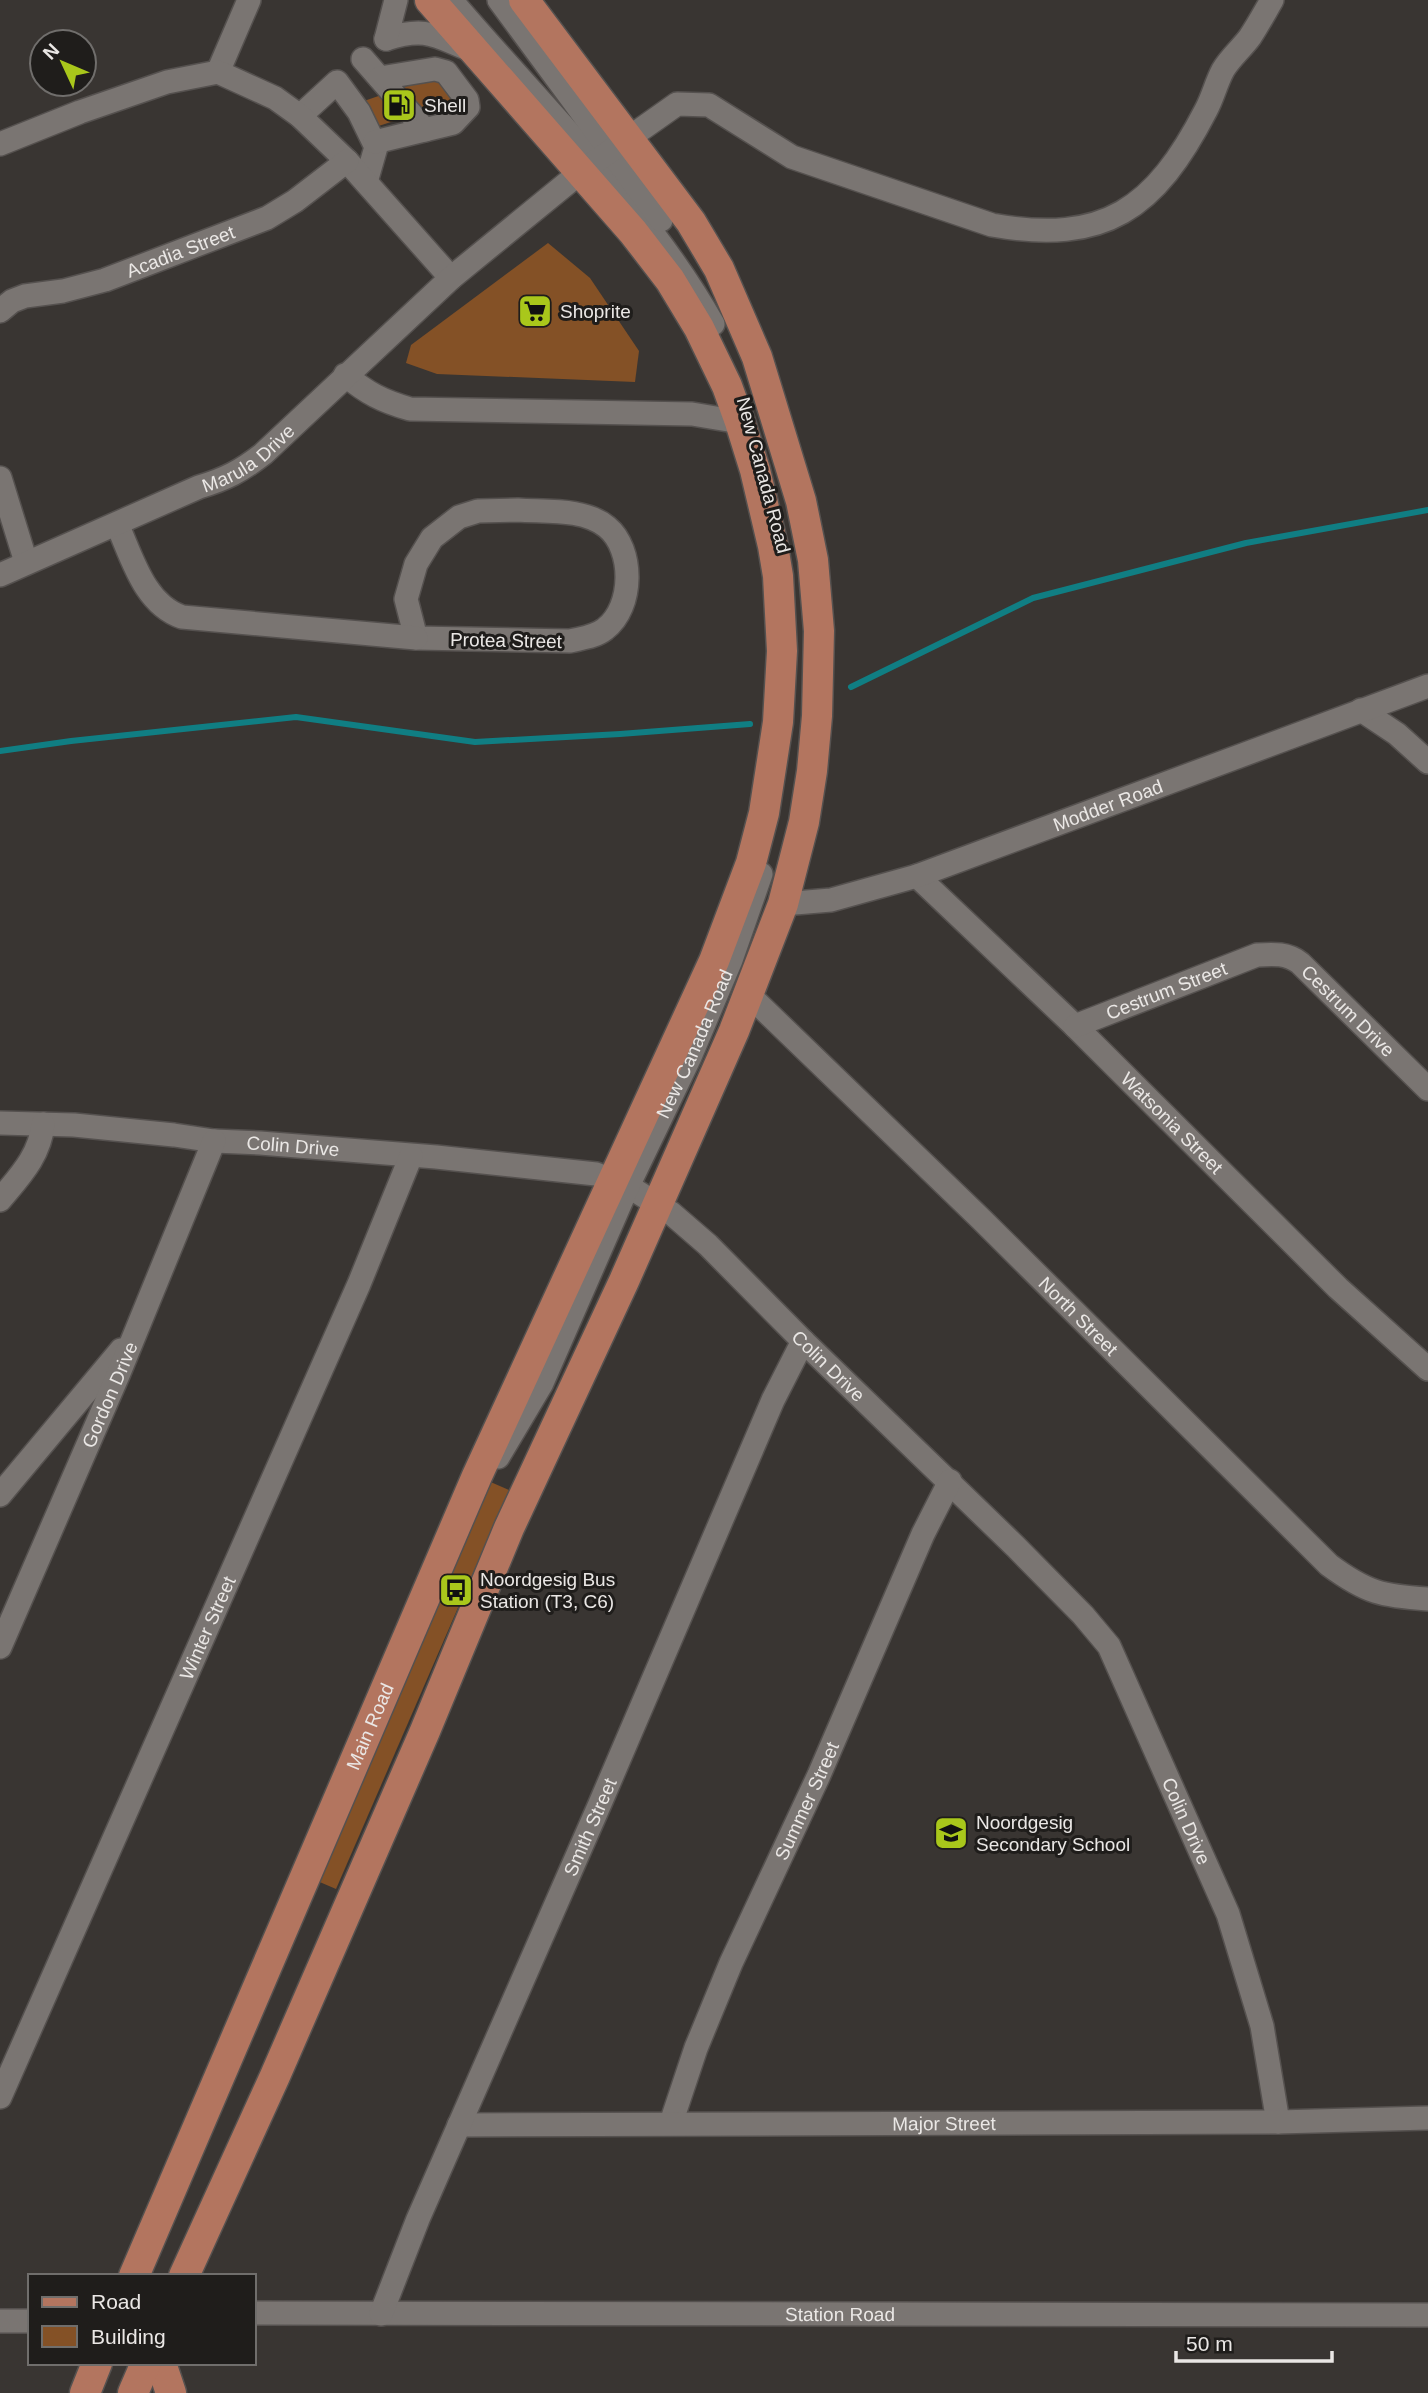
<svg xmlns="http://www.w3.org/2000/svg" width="1428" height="2393" viewBox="0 0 1428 2393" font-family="Arial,sans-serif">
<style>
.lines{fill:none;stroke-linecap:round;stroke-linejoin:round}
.stream{stroke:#107e83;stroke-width:6}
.building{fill:#845126}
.minor-casing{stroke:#55514f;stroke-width:26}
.major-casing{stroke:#55514f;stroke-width:33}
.minor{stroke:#7a7572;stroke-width:23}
.major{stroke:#b3755f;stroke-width:30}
.labels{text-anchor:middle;stroke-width:6;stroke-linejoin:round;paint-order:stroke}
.poi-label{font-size:19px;fill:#eae7e5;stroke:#1f1d1b;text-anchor:start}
.street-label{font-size:19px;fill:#eae7e5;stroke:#1f1d1b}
</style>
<rect width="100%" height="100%" fill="#393532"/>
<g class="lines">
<g class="stream">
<polyline points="851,687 1033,598 1246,543 1428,510"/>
<polyline points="0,751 71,741 296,717 475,742 620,734 750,724"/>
</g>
</g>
<g class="building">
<polygon points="439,75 459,100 360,132 341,109"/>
<polygon points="548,243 590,278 639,351 635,382 437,374 406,363 411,345"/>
<polygon points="486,1480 509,1490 336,1889 315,1880"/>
</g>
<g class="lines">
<g class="minor-casing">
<g id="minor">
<path d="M451 0C539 104 646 205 713 324"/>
<polyline points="499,0 661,220"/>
<path d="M386 39C427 26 435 36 473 51"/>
<polyline points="386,39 396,0"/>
<polyline points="363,59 425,130"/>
<polyline points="218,72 249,0"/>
<polyline points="300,116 337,82 359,112 376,147 366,182"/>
<polyline points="375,142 453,123 468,107 467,100 446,72 435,69 380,78"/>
<polyline points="0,144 80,112 167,82 218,72 275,98 300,116 347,161 451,278"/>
<path id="s1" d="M0 311 12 301 25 296 63 291 105 280 267 218 295 201 347 161"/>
<path d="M345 375C367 393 382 401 410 409L692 414 740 422"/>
<polyline points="0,478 26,562"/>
<path d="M518 510C546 512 584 508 607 527 634 549 634 607 605 629 595 637 582 638 570 641L416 638 406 599 416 564 432 538 459 517 478 511Z"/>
<path d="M117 524C132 557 144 604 182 617L416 638"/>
<path id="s2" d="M0 575 199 487C226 479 241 471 263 454L451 278 582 171 677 104 709 105 792 157 992 225C1105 245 1155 209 1206 110 1213 97 1216 83 1223 70 1230 58 1242 48 1250 37 1258 25 1265 12 1272 0"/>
<polyline points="1361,710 1397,734 1428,762"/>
<path id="s3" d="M917 876 1075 1026 1338 1288 1428 1369"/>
<path id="s4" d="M783 904 831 900 917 876 1428 686"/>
<path id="s5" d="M749 995 981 1219 1329 1565C1367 1593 1382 1596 1428 1599"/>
<path id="s6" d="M1075 1026 1257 955C1274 954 1287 953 1300 963L1428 1089"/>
<path id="s7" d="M0 1123 74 1125 174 1135 214 1141 260 1143 436 1157 596 1174 628 1186 671 1213 708 1245 803 1341 1016 1547 1083 1615 1109 1646 1228 1914 1262 2026 1278 2122"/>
<path d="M0 1200C19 1177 40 1156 43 1124"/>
<path id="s8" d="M498 1457 542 1383 628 1186 690 1057 731 960 761 874"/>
<polyline points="0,1495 121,1350"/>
<path id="s9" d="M0 1647 119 1373 214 1141"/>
<path id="s10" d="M0 2097 359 1284 411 1156"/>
<path id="s11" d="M671 2123 696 2048 731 1963 819 1775 923 1534 950 1481"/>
<path id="s12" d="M459 2125 1278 2122 1428 2118"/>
<path id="s13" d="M254 2313 1428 2315"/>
<path id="s14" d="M381 2314 418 2219 599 1806 773 1400 803 1341"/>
<polyline points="0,2321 30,2321"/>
</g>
</g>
<g class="major-casing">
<g id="major">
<path id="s15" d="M134 2276 477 1476 714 961 751 863 764 813 778 722 782 651 778 576 773 546 755 470 740 422 727 386 699 328 670 280 633 232 430 0"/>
<polyline points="184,2276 275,2076 425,1731 509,1528 624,1281 734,1031 783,904 804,822 812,771 817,716 819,631 813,560 801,501 757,357 719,269 691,222 524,0"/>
<polyline points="161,2363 171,2393"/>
<polyline points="85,2393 97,2363"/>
<polyline points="133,2393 146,2363"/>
</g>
</g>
<use href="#minor" class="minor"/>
<use href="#major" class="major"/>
</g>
<defs>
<g id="fuel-square" transform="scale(1.75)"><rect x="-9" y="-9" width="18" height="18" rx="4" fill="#a9c71b" stroke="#1f1d1b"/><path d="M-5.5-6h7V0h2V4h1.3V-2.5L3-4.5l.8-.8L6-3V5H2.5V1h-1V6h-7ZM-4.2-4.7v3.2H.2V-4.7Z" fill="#111"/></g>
<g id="supermarket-square" transform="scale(1.75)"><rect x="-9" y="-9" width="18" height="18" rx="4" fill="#a9c71b" stroke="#1f1d1b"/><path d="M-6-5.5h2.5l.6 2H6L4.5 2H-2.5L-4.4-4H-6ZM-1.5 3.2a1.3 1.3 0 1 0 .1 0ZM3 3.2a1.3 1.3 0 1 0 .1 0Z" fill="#111"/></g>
<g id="bus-square" transform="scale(1.75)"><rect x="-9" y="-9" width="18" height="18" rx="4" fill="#a9c71b" stroke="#1f1d1b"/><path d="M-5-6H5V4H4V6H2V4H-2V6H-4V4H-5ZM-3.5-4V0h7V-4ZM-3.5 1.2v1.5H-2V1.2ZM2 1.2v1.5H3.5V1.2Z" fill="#111"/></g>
<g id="school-square" transform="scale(1.75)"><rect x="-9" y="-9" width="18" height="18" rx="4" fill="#a9c71b" stroke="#1f1d1b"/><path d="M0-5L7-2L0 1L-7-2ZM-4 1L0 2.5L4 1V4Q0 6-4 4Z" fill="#111"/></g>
</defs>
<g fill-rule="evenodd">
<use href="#fuel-square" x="399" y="105"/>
<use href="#supermarket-square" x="535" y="311"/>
<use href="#bus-square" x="456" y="1590"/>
<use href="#school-square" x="951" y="1833"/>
</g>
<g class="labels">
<g class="poi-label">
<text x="424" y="112">Shell</text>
<text x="560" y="318">Shoprite</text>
<text x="480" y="1586">Noordgesig Bus<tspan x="480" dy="22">Station (T3, C6)</tspan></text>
<text x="976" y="1829">Noordgesig<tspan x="976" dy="22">Secondary School</tspan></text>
</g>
<g class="street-label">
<text dy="7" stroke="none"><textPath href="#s1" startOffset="192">Acadia Street</textPath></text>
<text dy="7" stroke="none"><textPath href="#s2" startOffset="275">Marula Drive</textPath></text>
<text transform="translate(764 475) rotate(75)" y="7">New Canada Road</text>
<text transform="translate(506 640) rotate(1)" y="7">Protea Street</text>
<text dy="7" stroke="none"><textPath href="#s4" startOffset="341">Modder Road</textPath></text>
<text dy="7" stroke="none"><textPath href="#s6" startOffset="98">Cestrum Street</textPath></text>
<text dy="7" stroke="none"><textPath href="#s6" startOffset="308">Cestrum Drive</textPath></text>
<text dy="7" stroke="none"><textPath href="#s8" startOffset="458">New Canada Road</textPath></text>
<text dy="7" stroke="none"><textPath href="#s3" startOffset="355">Watsonia Street</textPath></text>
<text dy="7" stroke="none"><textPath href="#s7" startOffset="294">Colin Drive</textPath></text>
<text dy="7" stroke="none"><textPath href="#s5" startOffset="460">North Street</textPath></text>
<text dy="7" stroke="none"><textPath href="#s7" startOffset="903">Colin Drive</textPath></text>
<text dy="7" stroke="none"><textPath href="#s9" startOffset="275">Gordon Drive</textPath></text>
<text dy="7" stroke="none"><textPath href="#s10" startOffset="513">Winter Street</textPath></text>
<text dy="7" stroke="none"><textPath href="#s15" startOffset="598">Main Road</textPath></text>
<text dy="7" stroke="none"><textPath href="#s11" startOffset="350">Summer Street</textPath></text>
<text dy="7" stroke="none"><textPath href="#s7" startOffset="1491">Colin Drive</textPath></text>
<text dy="7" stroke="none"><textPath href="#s14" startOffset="530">Smith Street</textPath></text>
<text dy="7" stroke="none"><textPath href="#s12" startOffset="485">Major Street</textPath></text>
<text dy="7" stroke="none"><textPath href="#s13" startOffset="586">Station Road</textPath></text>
</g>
</g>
<rect x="28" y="2274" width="228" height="91" fill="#1f1d1b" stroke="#706e6c" stroke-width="2"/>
<rect x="42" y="2297" width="35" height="10" fill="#b3755f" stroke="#706e6c" stroke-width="2"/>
<text x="91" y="2309" font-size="21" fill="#eae7e5">Road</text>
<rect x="42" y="2326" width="35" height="21" fill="#845126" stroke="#706e6c" stroke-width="2"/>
<text x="91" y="2344" font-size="21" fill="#eae7e5">Building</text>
<g transform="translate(63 63) rotate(314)"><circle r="33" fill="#1f1d1b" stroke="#706e6c" stroke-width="2"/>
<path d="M0-5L12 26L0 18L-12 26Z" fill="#a9c71b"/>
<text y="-10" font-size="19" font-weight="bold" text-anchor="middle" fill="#eae7e5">N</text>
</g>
<path d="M1176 2351v10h156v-10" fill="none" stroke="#eae7e5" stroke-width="3.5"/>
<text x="1186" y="2351" font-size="21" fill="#eae7e5" stroke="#1f1d1b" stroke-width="5" paint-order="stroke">50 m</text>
</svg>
